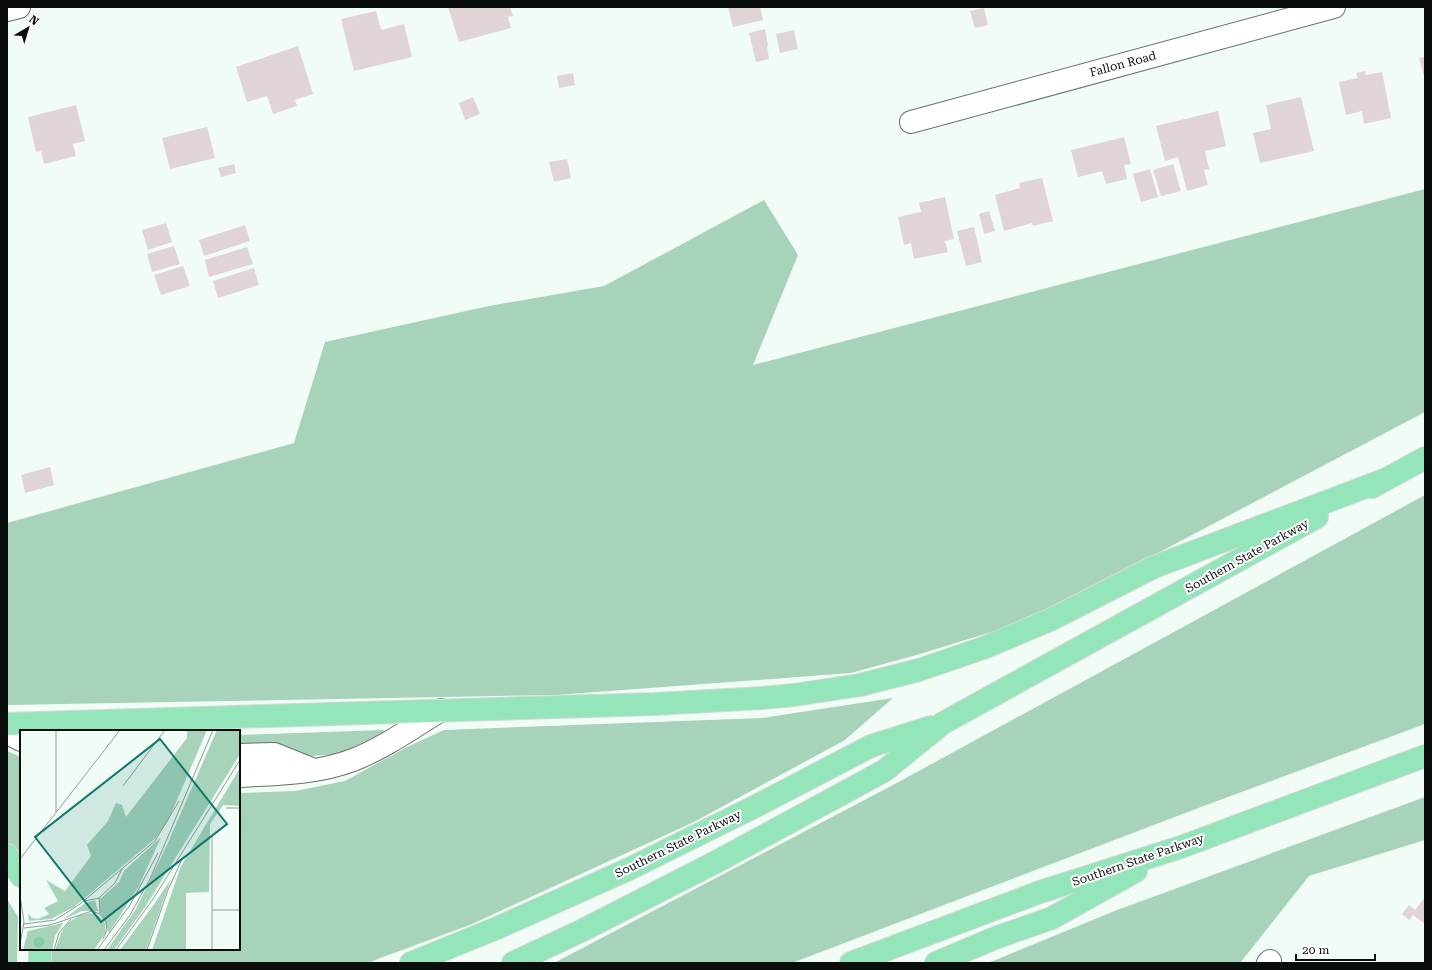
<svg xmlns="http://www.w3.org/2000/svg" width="1432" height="970" viewBox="0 0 1432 970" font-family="'Roboto Serif',serif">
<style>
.green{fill:#a6d3ba}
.building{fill:#e1d4d5}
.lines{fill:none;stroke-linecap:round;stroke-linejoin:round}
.minor-casing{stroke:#67716b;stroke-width:24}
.highway-casing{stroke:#d8d8d8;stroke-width:24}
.minor{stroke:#fff;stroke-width:22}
.highway{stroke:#95e5bb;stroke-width:22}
.labels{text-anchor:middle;stroke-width:4;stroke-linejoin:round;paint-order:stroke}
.street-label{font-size:12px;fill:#090d0b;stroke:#fff}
.inset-road{fill:none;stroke:#949c98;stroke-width:1}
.view{fill:#0f766e;fill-opacity:0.15;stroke:#0f766e;stroke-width:2}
.inset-edge{fill:none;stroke:#090d0b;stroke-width:2}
</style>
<rect width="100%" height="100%" fill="#f1fcf6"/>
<g class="green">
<polygon points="1425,189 1425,412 1033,619 920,654 851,673 556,695 7,705 7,523 294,443 325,342 489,306 604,286 764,200 798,255 753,365"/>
<polygon points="1425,495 1425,724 1201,807 792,963 554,963 893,785"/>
<polygon points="893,698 845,740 694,822 470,925 367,963 50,963 50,949 239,949 239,793 295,791 345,781 407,747 444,730 762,718"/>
<polygon points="383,730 389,735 353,753 312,756 286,750 239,752 239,735"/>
<polygon points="7,751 21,757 21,859 7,842"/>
<polygon points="1425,797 1425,840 1309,876 1240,963 988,963 1117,910"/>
<polygon points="7,899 18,917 17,963 7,963"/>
</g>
<g class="building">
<polygon points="448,7 510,7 513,16 508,17 511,28 459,42"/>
<polygon points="728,7 760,7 763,20 733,27"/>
<polygon points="984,8 988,25 975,28 970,11"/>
<polygon points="376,11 381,30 404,24 412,57 354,71 341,19"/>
<polygon points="765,29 768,46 767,46 769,59 756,62 749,33"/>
<polygon points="794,30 798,49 780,53 776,34"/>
<polygon points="298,46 313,94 295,100 297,106 273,114 267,96 247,102 236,67"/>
<polygon points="1425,57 1425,80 1419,58"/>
<polygon points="1365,71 1366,75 1382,72 1391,118 1364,124 1362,111 1346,115 1339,82 1358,78 1356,73"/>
<polygon points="573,73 575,85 559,88 557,76"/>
<polygon points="473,97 480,114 465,120 459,103"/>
<polygon points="1301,97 1314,151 1260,163 1253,133 1271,129 1266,105"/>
<polygon points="76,105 85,141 73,144 76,156 44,164 41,151 36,152 28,117"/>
<polygon points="1218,111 1226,146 1205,151 1209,169 1204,170 1208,185 1187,191 1178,157 1165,161 1156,126"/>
<polygon points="207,127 215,158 170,169 162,138"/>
<polygon points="1124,137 1131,164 1124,165 1127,179 1106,184 1102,171 1078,177 1071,150"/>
<polygon points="567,159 571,178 554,182 549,162"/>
<polygon points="234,164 236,173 221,177 218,168"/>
<polygon points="1173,164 1181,191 1161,196 1153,170"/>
<polygon points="1150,169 1158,197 1141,202 1133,174"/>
<polygon points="1042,178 1053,221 1033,226 1032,223 1004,231 995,195 1020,188 1019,183"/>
<polygon points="945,197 954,239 945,241 948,252 914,259 911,243 904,245 898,217 921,212 919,203"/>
<polygon points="989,211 995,231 984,234 979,214"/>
<polygon points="166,223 172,242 148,250 142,230"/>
<polygon points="245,225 250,241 204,256 199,240"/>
<polygon points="974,227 982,262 966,266 957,231"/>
<polygon points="174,246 180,264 152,272 147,254"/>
<polygon points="247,247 253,264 209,277 205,260"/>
<polygon points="183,266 190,286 161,295 154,275"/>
<polygon points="254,268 259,285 218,298 213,281"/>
<polygon points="50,467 54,485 25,493 21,475"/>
<polygon points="1425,897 1425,924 1413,915 1409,920 1402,914 1409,905 1415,910"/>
</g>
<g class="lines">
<g class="minor-casing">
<g id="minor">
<polyline points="7,10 19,7"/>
<polyline points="911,122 1334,7"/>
<polyline points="7,733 21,740"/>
<polyline points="239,755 274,754 314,770"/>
<path d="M239 776C278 774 316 774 353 760 384 748 413 727 441 710"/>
<polyline points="1268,963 1270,961"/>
</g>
</g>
<g class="highway-casing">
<g id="highway">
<polyline points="1372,487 1425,458"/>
<polyline points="7,724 655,704 762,698 794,695 860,685 919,670 986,647 1050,620 1154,567 1384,480"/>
<polyline points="7,855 21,876"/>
<polyline points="40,963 40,949"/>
<polyline points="411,963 497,928 629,869 758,805 871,746 931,727"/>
<polyline points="513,963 581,931 716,862 884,771 943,723 1317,517"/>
<polyline points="851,963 1040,892 1181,847 1425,756"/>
<polyline points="936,963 995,938 1052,918 1136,871"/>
</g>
</g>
<use href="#minor" class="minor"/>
<use href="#highway" class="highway"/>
</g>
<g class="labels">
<g class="street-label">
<text transform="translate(1123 64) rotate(-15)" y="4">Fallon Road</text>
<text transform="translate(1247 556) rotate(-29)" y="4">Southern State Parkway</text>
<text transform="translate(678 844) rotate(-26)" y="4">Southern State Parkway</text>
<text transform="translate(1138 860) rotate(-19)" y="4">Southern State Parkway</text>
</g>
</g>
<g transform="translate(20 730)">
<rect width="220" height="220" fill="#f1fcf6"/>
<path d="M167 0H187L148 91 136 108 54 177 31 189 9 191 8 184 12 188 18 189 29 184 24 178 38 171 26 150 45 161 71 126 67 115 88 91 96 73 102 75 106 87 167 8ZM197 0H220V24L127 174 94 220H87L116 179 147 115ZM220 38V76L203 75 190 94 189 162 166 163V220H132L161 136ZM141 107 119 156 89 203 80 181 79 170 99 152 104 141ZM151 149 126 220H100L135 173ZM75 170 78 181H62L44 189 65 173ZM71 183 79 186 85 194 86 202 74 220H35L42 201 49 192 60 185ZM43 193 35 206 32 220H3L8 201Z" fill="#a6d3ba"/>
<path d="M13.5 212a5.5 5.5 0 1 1 11 0a5.5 5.5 0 1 1-11 0Z" fill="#86cda8"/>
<path class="inset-road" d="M36 0V82M103 56 145 0M206 78H220M0 129 100 0M0 165 4 192 0 214M79 168 80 184M64 171 79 168 95 153 102 139M192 180H220M4 194 35 190 60 174 135 111 159 71M4 198 30 195 72 181 80 184 86 192 87 200 83 209M34 220 39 203 51 189M77 220 110 175 138 123M84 220 110 185 130 149 193 0M96 220 133 169 220 30M127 220 148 160 163 127M192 220V105"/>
<path class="view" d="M140 9 207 94 81 192 15 107Z"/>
<rect width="220" height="220" class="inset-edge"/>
</g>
<rect width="1432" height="970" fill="none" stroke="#090d0b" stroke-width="16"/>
<g transform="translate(28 28) rotate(38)" stroke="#ffffff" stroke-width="3" paint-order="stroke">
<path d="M0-3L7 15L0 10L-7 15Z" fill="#090d0b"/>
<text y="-6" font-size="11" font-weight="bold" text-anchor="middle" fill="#090d0b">N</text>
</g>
<path d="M1296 954v6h79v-6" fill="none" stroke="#090d0b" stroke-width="2"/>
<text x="1302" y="954" font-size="12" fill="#090d0b" stroke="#ffffff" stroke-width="3" paint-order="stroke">20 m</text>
</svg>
